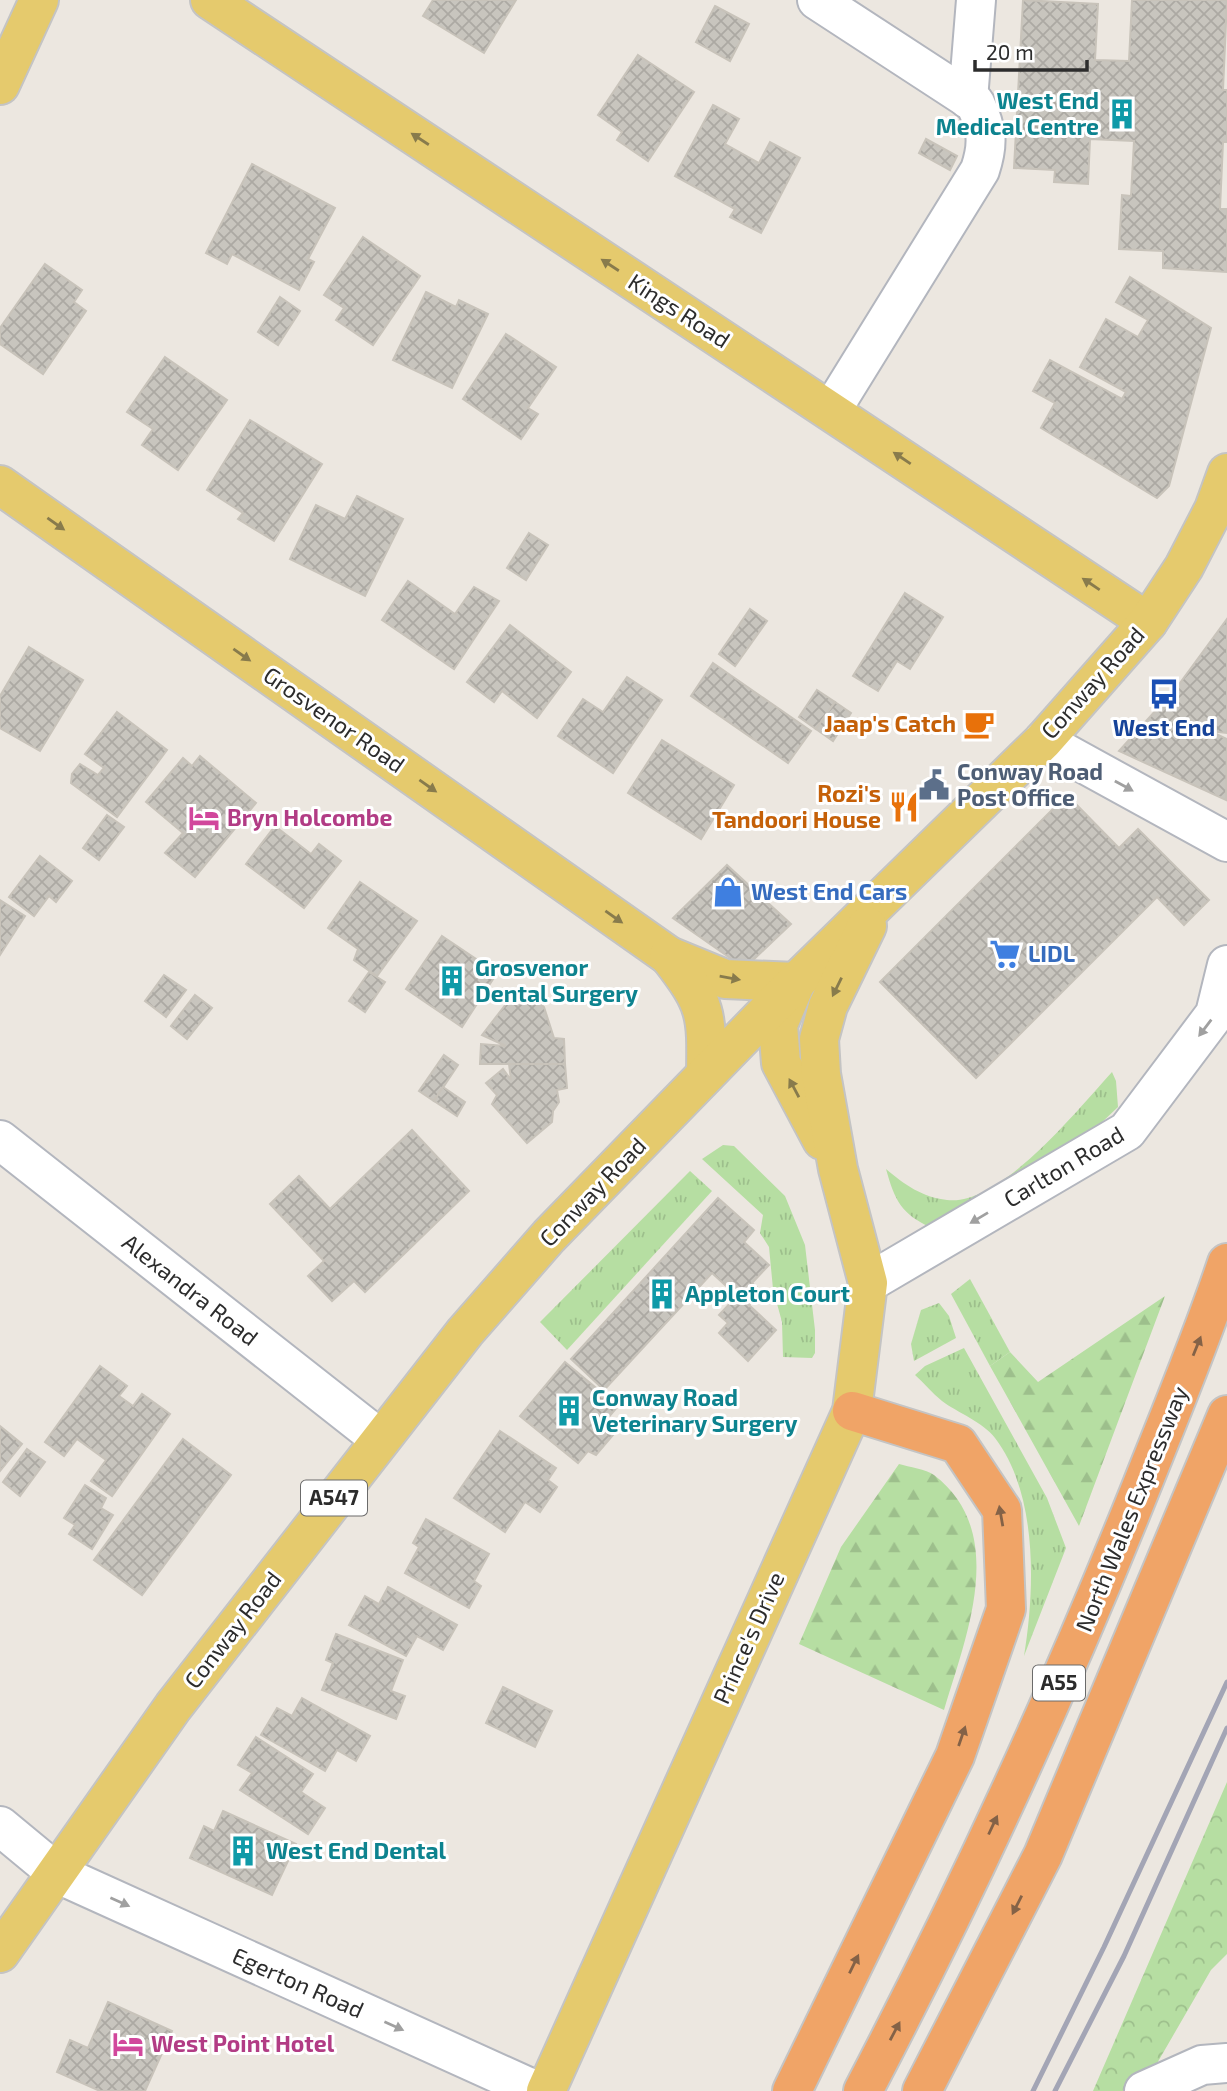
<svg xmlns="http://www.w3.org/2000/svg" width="1227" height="2091" viewBox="0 0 1227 2091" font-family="'Exo 2',sans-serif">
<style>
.grass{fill:url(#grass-tufts)}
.forest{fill:url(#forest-firs)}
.park{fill:url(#park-crowns)}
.building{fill:url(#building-cross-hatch);stroke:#c8c3ba;stroke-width:2}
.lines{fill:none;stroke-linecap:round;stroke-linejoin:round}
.minor-casing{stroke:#b3b6be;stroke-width:42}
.major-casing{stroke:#c4c4c4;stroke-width:42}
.highway-casing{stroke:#c4c4c4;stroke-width:42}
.minor{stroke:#fff;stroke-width:38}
.major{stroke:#e5ca6d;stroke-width:38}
.highway{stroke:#f0a467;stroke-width:38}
.rail{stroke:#a3a5b5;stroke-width:5}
.oneway{fill:#887b4c}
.oneway2{fill:#a0a0a0}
.oneway3{fill:#846247}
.labels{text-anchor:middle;stroke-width:6;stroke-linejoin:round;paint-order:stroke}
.shield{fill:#fff;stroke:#6b6b6b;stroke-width:2}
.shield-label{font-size:21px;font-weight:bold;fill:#2c2c2c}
.culture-label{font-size:23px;font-weight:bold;fill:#0d838f;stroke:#fff;text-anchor:start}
.street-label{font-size:23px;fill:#2c2c2c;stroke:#fff}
.food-label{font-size:23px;font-weight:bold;fill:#c56008;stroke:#fff;text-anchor:end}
.transit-label{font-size:23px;font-weight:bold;fill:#164399;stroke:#fff}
.service-label{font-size:23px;font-weight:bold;fill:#4e5e75;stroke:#fff;text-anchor:start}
.hotel-label{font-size:23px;font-weight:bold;fill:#b23c85;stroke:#fff;text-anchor:start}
.shop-label{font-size:23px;font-weight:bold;fill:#366cbe;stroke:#fff;text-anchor:start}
</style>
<defs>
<pattern id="grass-tufts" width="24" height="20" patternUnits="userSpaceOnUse" patternTransform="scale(1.75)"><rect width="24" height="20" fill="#b6dea2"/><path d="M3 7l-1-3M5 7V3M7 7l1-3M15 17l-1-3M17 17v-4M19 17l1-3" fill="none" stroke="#9dbf8c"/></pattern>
<pattern id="forest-firs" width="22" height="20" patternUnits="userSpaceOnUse" patternTransform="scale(1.75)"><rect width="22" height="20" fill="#b6dea2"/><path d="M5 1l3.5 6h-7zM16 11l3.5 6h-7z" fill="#9dbf8c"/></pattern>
<pattern id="park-crowns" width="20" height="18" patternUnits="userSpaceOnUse" patternTransform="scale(1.75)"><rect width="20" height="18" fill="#b6dea2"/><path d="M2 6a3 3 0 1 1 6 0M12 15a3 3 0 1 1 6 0" fill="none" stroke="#9dbf8c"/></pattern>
<pattern id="building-cross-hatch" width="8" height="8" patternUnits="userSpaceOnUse" patternTransform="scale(1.75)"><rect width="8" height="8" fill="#c8c5be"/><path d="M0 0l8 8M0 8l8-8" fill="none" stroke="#aca9a3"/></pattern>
</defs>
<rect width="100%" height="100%" fill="#ece7e0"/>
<g class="grass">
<path d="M1112 1072 1116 1081 1118 1107 1098 1126 932 1228C901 1214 895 1201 886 1169 905 1185 922 1197 947 1200 1000 1207 1078 1109 1112 1072Z"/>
<polygon points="723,1145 734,1146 785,1196 805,1245 815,1330 815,1353 812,1358 783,1357 782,1322 773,1289 769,1247 760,1233 763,1215 702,1159"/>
<polygon points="690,1171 712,1191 567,1350 540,1322"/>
<polygon points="970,1279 1010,1352 990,1366 951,1294"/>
<polygon points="939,1303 949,1316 956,1338 914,1361 911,1344 921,1310"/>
<path d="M964 1348 1047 1498 1066 1548 1024 1656C1035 1590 1038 1494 995 1438 983 1422 958 1413 942 1401 932 1393 924 1383 915 1375L925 1366Z"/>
</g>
<g class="forest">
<polygon points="1165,1296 1079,1526 990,1366 1010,1352 1038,1382"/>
<path d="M899 1464C909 1467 926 1469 934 1475 1010 1533 965 1638 944 1710L799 1644 841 1547Z"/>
</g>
<polygon class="park" points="1227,1782 1227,1954 1211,1970 1141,2091 1093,2091"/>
<g class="building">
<polygon points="433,0 516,0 484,53 423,16"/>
<polygon points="1023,0 1098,4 1095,60 1129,61 1132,0 1227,0 1223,90 1227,90 1227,142 1223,142 1220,209 1227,209 1227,272 1163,268 1163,251 1119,249 1122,195 1131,196 1134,141 1090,139 1088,184 1054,182 1055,170 1014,168"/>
<polygon points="715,6 749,24 730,61 696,42"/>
<polygon points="638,55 694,92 648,161 617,140 622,132 598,115"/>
<polygon points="713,105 739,119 725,144 759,163 770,142 800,158 761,233 730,217 735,209 675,176"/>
<polygon points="926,139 957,156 950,170 919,153"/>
<polygon points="252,164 335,208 308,259 314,262 299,290 232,254 227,264 206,253"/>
<polygon points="363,237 420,276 373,345 336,320 344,308 324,295"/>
<polygon points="45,264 82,290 74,302 86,311 43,374 0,344 0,328"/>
<polygon points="1130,277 1211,328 1169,486 1157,498 1041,428 1055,403 1033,391 1050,360 1122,399 1126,392 1080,367 1106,319 1138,337 1148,320 1116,302"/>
<polygon points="426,292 456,307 459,300 488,314 452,388 393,360"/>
<polygon points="280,297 300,311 278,345 258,332"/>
<polygon points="506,334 556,367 528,408 538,414 521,439 463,399"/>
<polygon points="165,357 227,400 178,470 142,445 153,429 127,412"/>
<polygon points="250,420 322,464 274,541 238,519 243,513 207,490"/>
<polygon points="357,496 403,519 365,596 290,559 316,505 345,519"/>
<polygon points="529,533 548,545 526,580 507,568"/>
<polygon points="408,581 455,614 474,587 499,601 454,669 382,620"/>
<polygon points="905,593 943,617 910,669 897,661 878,691 853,676"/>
<polygon points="750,609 767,621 735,666 719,654"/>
<polygon points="1227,619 1227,733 1210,731 1227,739 1226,800 1119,751 1177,687"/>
<polygon points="510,625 571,672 537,718 502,691 494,702 467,682"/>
<polygon points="29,647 83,680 40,751 0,728 0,696"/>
<polygon points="713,663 811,731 788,763 691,696"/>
<polygon points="627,677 662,700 613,773 558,736 583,699 603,712"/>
<polygon points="817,690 835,702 816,729 799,717"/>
<polygon points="835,702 851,713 833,741 816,729"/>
<polygon points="117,712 167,750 117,817 71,783 72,774 80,764 98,775 104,768 85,754"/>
<polygon points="662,740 734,785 701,839 628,793"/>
<polygon points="200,756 256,803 195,877 165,853 183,833 146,802 183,758 192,766"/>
<polygon points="1067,795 1119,848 1138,829 1209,900 1184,925 1157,897 976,1078 880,982"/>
<polygon points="107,815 124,827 99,860 83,848"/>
<polygon points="275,826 311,854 319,844 341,861 304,908 246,864"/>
<polygon points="40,856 72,881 56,902 49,896 34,916 9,897"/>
<polygon points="727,865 791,924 752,961 740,965 673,918"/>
<polygon points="360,882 417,921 377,976 354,960 358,949 328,928"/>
<polygon points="0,900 25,916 0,955"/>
<polygon points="442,936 497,973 462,1027 406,989"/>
<polygon points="369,972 385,982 365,1012 349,1001"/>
<polygon points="164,975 186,990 166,1017 145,1001"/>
<polygon points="520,986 544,1007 554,1038 564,1039 565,1064 480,1064 481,1044 506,1046 482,1035"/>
<polygon points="195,995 212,1008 187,1039 171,1026"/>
<polygon points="444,1055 458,1065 434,1101 419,1091"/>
<polygon points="509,1064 565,1064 567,1088 557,1090 559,1102 553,1111 552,1122 527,1143 492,1104 497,1095 486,1083 503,1069 511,1080"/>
<polygon points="443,1087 465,1102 457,1116 434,1101"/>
<polygon points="412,1130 469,1191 365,1292 354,1281 332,1301 308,1276 324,1261 270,1204 299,1176 330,1209"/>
<polygon points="718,1198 754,1230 744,1242 769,1265 752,1283 761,1291 749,1305 776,1330 748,1361 719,1333 728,1323 719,1315 737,1296 712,1273 604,1390 571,1359"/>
<polygon points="565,1362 618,1406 607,1419 619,1428 596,1455 588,1451 578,1463 520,1416"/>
<polygon points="100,1366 127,1386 119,1396 133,1406 142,1394 170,1414 112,1496 91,1481 106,1460 77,1439 64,1456 45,1442"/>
<polygon points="0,1426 22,1444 0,1471"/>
<polygon points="500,1431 556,1468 548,1480 557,1487 540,1512 525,1502 505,1532 454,1498"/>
<polygon points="183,1439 231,1475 142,1595 94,1560"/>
<polygon points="27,1449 45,1462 20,1496 3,1482"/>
<polygon points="85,1485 106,1498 101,1508 113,1515 92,1549 69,1534 75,1525 64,1518"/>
<polygon points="426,1519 489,1554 474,1581 481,1586 469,1608 405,1573 419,1547 413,1543"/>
<polygon points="388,1587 457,1625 443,1650 417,1636 406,1656 349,1625 365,1596 379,1604"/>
<polygon points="336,1634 403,1660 391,1691 405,1696 396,1719 322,1690 333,1663 326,1660"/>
<polygon points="503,1687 552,1711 535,1747 486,1723"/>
<polygon points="302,1698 370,1736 356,1761 337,1750 325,1771 261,1735 277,1708 292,1716"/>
<polygon points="256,1737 313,1774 301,1792 325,1808 308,1834 240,1790 252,1773 238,1765"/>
<polygon points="223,1811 296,1844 272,1895 190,1858 204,1826 214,1831"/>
<polygon points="108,2002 172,2031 145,2091 100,2091 57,2072 70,2040 88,2048"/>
</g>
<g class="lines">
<g class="minor-casing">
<g id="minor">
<path d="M817 0 975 103C987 129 989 143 980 170L831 411"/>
<polyline points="968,99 976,0"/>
<polyline points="1043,741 1227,842"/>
<polyline points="0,1140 380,1439"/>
<polyline points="868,1283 1127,1131 1215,1014 1227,965"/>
<polyline points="0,1826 58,1874 537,2091"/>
<polyline points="1144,2091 1202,2065 1227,2063"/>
</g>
</g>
<g class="major-casing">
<g id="major">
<polyline points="210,0 1148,622"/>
<polyline points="0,85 39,0"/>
<polyline points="0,485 669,956 725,979 796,982 778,1025 781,1063 822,1140"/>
<path d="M669 956C707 1005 707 1013 706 1074"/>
<polyline points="0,1953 173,1707 465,1332 549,1236 796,982 1043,741 1148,622 1184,567 1214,509 1227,473"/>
<polyline points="546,2091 852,1411 868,1283 838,1169 821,1074 819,1039 828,1006 867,926"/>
</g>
</g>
<g class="highway-casing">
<g id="highway">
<polyline points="792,2091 955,1756 1006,1609 1002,1510 958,1444 852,1411"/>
<path d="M863 2091C966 1894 1059 1692 1142 1485 1171 1412 1202 1338 1227 1263"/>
<polyline points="922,2091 1043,1855 1227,1415"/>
</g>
</g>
<use href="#minor" class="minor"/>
<use href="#major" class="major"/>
<use href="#highway" class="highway"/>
<g class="rail">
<polyline points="1033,2091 1104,1947 1227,1682"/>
<polyline points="1055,2091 1124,1956 1227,1728"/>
</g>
</g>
<defs><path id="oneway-solid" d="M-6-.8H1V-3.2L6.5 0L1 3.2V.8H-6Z" transform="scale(1.75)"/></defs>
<g class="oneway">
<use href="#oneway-solid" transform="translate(420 139) rotate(-147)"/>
<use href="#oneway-solid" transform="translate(610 265) rotate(-147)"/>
<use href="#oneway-solid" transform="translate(902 458) rotate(-146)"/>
<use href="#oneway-solid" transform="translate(56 524) rotate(35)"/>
<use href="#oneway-solid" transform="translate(1091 584) rotate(-146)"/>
<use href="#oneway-solid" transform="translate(242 655) rotate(35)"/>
<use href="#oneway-solid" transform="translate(428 786) rotate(35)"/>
<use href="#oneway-solid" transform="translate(614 917) rotate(35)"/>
<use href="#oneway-solid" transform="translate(730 978) rotate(10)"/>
<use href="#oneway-solid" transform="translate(837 987) rotate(116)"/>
<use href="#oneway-solid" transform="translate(794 1088) rotate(-118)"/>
</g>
<g class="oneway2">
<use href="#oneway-solid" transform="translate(1124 786) rotate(29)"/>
<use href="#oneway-solid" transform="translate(1205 1028) rotate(127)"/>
<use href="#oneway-solid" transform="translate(979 1218) rotate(149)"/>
<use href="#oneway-solid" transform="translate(120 1902) rotate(24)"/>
<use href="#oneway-solid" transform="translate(394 2026) rotate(24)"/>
</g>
<g class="oneway3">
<use href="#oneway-solid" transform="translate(1197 1346) rotate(-68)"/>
<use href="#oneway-solid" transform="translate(1001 1516) rotate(-100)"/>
<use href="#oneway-solid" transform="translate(962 1736) rotate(-71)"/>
<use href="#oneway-solid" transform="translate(993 1825) rotate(-65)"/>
<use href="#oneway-solid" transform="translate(1017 1905) rotate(117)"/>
<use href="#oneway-solid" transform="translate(854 1964) rotate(-64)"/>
<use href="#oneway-solid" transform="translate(895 2031) rotate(-62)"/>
</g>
<defs>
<g id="building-bare" transform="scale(2.415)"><path d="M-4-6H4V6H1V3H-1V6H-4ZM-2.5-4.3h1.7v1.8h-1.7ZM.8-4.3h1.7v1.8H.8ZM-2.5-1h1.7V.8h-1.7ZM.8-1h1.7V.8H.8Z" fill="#0f9aa8" stroke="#fff" stroke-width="2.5" paint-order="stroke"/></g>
<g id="bus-bare" transform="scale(2.415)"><path d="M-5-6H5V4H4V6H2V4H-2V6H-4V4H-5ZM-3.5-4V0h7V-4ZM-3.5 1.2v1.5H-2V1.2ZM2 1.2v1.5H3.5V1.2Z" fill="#1a4fb4" stroke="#fff" stroke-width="2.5" paint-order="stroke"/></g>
<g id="cafe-bare" transform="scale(2.415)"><path d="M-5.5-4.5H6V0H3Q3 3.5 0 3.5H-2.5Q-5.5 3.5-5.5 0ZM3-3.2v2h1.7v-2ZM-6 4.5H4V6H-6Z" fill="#e8710a" stroke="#fff" stroke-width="2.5" paint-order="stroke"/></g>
<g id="civic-bare" transform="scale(2.415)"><path d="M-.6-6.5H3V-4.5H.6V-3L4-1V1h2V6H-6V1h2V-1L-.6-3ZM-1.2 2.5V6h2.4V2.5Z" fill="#5c6f8a" stroke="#fff" stroke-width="2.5" paint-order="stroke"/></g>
<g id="restaurant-bare" transform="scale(2.415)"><path d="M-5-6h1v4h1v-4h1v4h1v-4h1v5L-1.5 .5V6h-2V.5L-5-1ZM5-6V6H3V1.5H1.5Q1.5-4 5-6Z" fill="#e8710a" stroke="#fff" stroke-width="2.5" paint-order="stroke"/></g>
<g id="hotel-bare" transform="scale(2.415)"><path d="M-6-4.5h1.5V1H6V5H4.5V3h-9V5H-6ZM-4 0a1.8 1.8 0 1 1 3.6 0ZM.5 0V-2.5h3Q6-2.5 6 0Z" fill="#d1479c" stroke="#fff" stroke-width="2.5" paint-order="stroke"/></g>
<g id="shop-bare" transform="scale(2.415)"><path d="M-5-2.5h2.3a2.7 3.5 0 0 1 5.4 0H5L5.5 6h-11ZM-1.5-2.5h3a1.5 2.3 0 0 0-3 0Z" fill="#3f7fe0" stroke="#fff" stroke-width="2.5" paint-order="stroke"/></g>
<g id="supermarket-bare" transform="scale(2.415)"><path d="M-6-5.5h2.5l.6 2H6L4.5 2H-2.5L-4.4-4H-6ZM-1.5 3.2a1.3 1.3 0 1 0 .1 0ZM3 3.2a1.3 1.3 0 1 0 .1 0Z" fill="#3f7fe0" stroke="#fff" stroke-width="2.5" paint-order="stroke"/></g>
</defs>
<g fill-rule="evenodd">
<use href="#building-bare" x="1122" y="114"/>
<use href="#bus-bare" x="1164" y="694"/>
<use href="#cafe-bare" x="979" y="724"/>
<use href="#civic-bare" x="934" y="785"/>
<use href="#restaurant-bare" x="904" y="807"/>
<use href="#hotel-bare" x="204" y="818"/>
<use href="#shop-bare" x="728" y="892"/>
<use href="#supermarket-bare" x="1005" y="954"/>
<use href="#building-bare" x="452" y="981"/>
<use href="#building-bare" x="662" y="1294"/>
<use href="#building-bare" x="569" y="1411"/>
<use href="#building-bare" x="243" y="1851"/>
<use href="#hotel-bare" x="128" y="2044"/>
</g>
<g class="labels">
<g class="shield">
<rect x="301" y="1480.5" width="66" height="35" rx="5"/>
<rect x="1033" y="1665.5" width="52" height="35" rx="5"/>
</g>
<g class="shield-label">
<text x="334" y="1505">A547</text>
<text x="1059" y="1690">A55</text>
</g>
<g class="culture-label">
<text x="1099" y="109" text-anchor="end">West End<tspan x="1099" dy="26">Medical Centre</tspan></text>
<text x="475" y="976">Grosvenor<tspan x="475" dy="26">Dental Surgery</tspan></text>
<text x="685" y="1302">Appleton Court</text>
<text x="592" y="1406">Conway Road<tspan x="592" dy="26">Veterinary Surgery</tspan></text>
<text x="266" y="1859">West End Dental</text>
</g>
<g class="street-label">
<text transform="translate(679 311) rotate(33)" y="8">Kings Road</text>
<text transform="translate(1093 683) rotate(-48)" y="8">Conway Road</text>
<text transform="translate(334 720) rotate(35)" y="8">Grosvenor Road</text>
<text transform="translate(1064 1167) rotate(-31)" y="8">Carlton Road</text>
<text transform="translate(593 1192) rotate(-46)" y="8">Conway Road</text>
<text transform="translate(190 1290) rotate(38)" y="8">Alexandra Road</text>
<text transform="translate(1132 1509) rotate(-68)" y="8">North Wales Expressway</text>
<text transform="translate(233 1630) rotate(-52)" y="8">Conway Road</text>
<text transform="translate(749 1638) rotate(-66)" y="8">Prince's Drive</text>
<text transform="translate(298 1983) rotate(24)" y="8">Egerton Road</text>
</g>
<g class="food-label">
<text x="956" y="732">Jaap's Catch</text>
<text x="881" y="802">Rozi's<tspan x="881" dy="26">Tandoori House</tspan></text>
</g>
<g class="transit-label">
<text x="1164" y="736">West End</text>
</g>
<g class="service-label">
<text x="957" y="780">Conway Road<tspan x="957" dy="26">Post Office</tspan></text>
</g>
<g class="hotel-label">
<text x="227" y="826">Bryn Holcombe</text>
<text x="151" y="2052">West Point Hotel</text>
</g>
<g class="shop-label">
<text x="751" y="900">West End Cars</text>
<text x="1028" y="962">LIDL</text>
</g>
</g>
<path d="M975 60v10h112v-10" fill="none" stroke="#2c2c2c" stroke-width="3.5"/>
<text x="986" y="60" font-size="21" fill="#2c2c2c" stroke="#ffffff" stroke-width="5" paint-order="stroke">20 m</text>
</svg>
